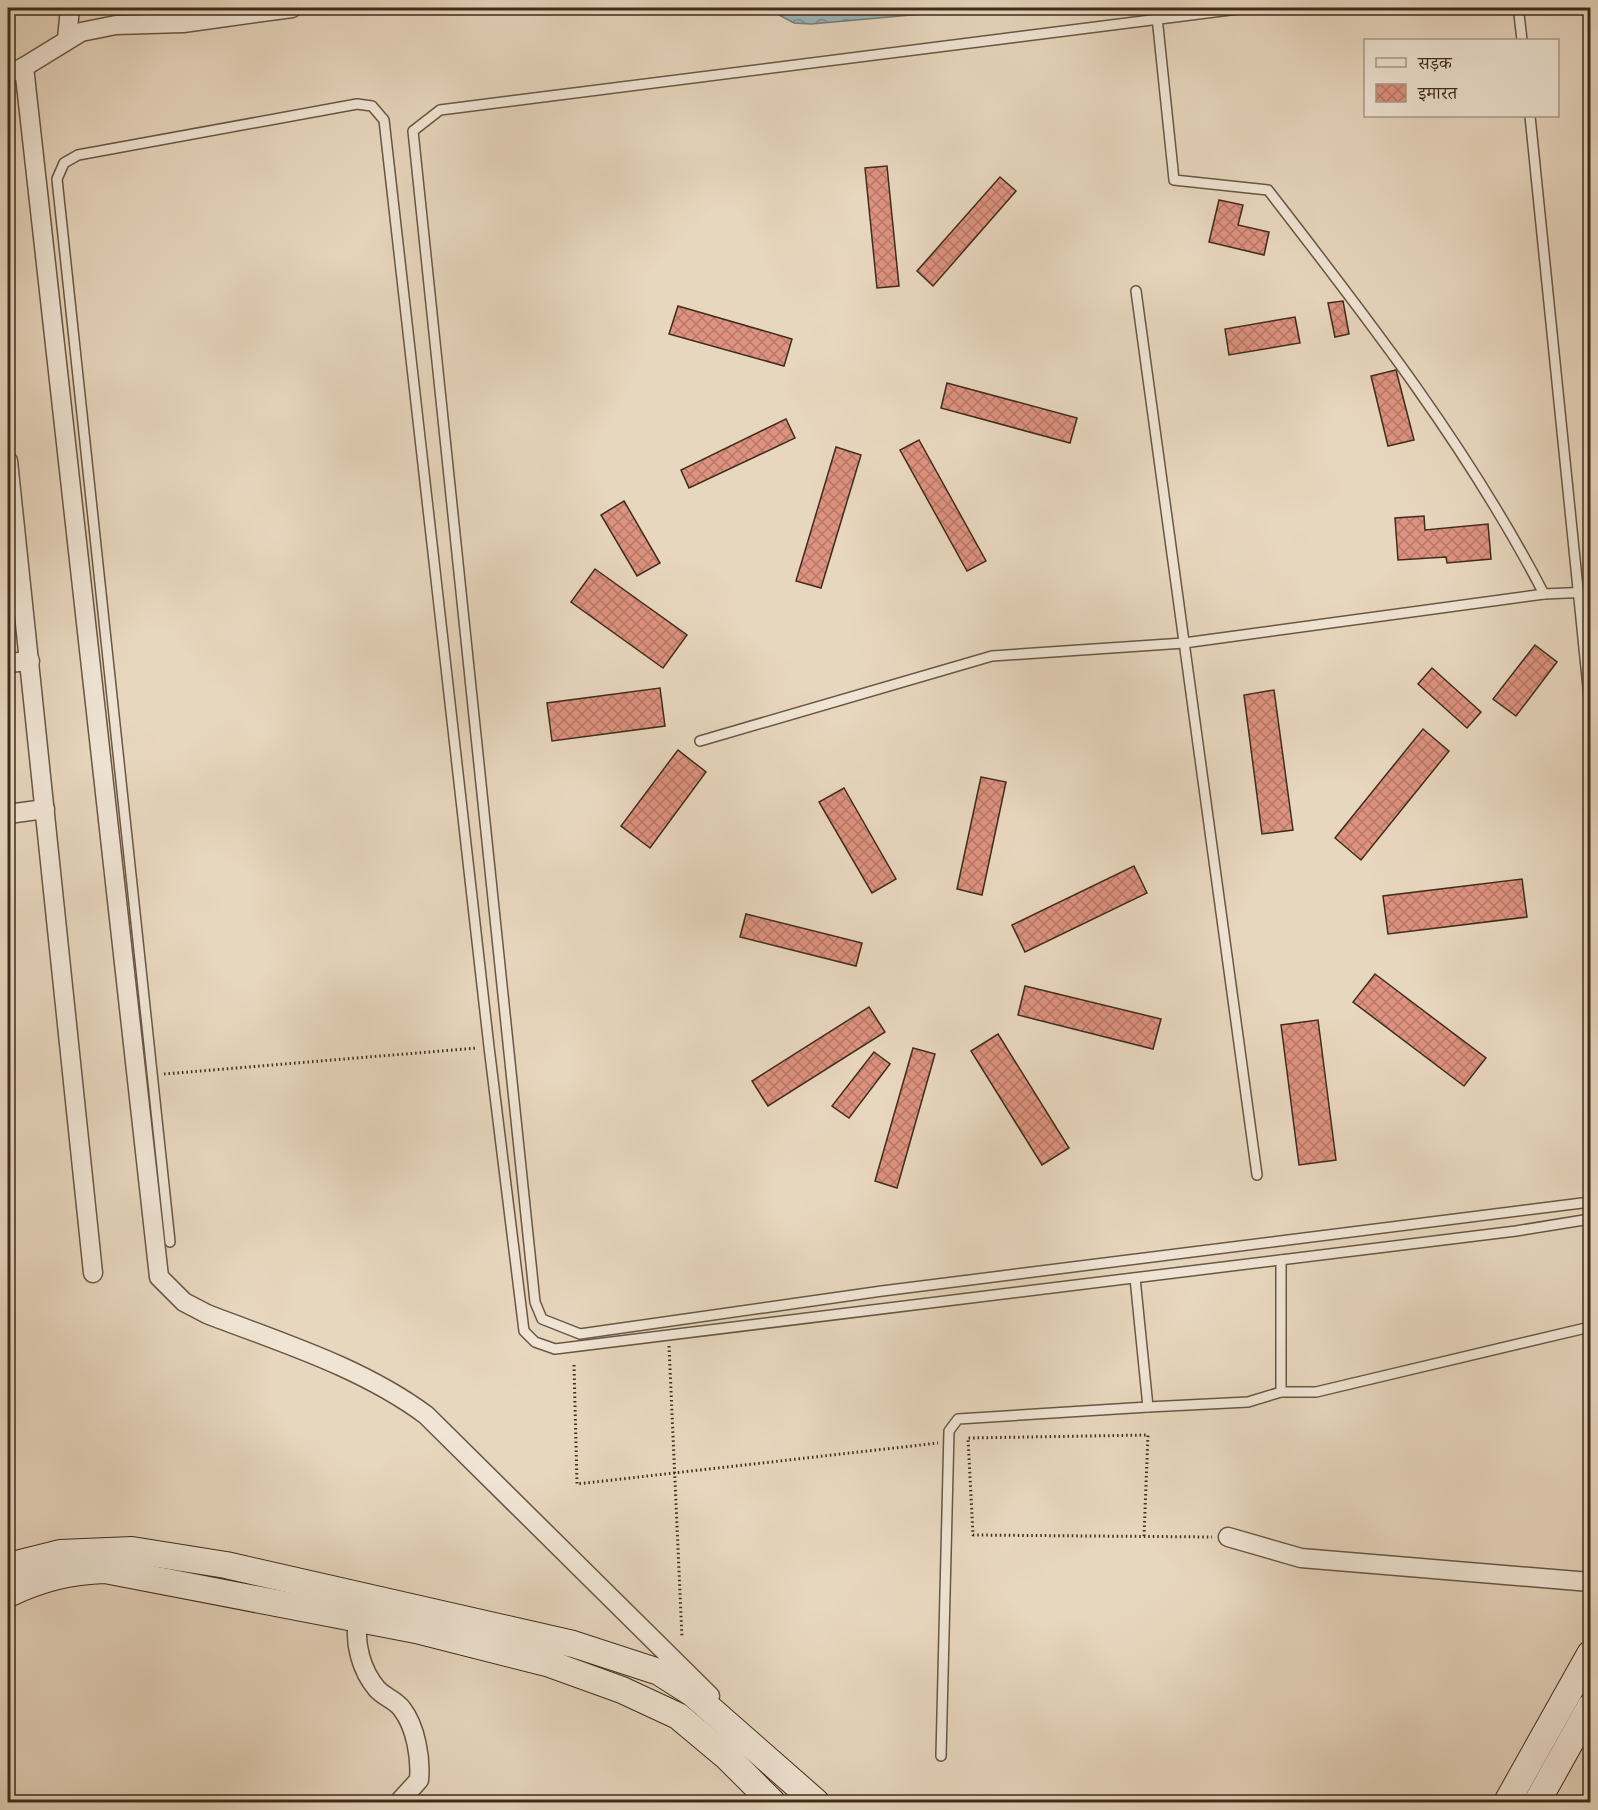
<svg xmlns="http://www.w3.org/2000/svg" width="1598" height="1810" viewBox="0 0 1598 1810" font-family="'Libre Caslon Text','Noto Serif Devanagari',serif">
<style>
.water{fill:url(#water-waves);stroke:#767f7b;stroke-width:1.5}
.building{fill:url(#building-cross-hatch);stroke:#3f2c1b;stroke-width:1.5}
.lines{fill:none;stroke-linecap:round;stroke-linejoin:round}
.lane-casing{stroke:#695744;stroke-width:12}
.street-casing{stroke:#695744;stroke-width:21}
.secondary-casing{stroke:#3f2c1b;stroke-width:28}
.path{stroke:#3f2c1b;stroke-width:3;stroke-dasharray:1.5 3;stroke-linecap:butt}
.lane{stroke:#f0e5d5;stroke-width:9}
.street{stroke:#f0e5d5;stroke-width:18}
.secondary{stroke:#f0e5d5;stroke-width:26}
</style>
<defs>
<pattern id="water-waves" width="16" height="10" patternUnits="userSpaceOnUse" patternTransform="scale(1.5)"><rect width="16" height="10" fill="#9bb7bb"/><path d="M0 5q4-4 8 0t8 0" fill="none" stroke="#809597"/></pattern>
<pattern id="building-cross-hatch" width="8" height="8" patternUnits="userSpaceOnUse" patternTransform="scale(1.5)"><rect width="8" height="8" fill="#de927f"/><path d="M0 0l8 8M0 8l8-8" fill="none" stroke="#b57767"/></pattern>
</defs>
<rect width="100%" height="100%" fill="#e8d7bf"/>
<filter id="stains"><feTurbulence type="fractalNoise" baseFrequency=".00333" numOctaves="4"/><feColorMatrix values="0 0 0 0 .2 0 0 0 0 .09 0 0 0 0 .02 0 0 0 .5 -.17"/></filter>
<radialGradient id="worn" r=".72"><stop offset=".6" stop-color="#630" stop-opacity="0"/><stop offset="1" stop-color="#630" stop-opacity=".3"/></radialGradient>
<polygon class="water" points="777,8 990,8 811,24 794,23 779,15"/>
<g class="building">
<polygon points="887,166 899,286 877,288 865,168"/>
<polygon points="1000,177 1016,191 933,286 917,271"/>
<polygon points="1219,200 1243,205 1238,225 1269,232 1264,255 1209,242"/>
<polygon points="1343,301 1349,334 1335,337 1328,303"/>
<polygon points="678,306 792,339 784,366 669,334"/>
<polygon points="1295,317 1300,343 1229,355 1225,329"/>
<polygon points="1396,370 1414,440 1388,446 1371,376"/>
<polygon points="947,383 1077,418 1070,443 941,408"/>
<polygon points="786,419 795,438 689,488 681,470"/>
<polygon points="919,440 986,561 967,571 900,450"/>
<polygon points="836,447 861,455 821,588 796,581"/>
<polygon points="624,501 660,563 637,576 601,515"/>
<polygon points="1424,516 1425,530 1488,524 1491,559 1447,563 1446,557 1398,560 1395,518"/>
<polygon points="595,569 687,635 663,668 571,602"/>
<polygon points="1535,645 1557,662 1516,716 1493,699"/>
<polygon points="1432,668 1481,712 1467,728 1418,684"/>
<polygon points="660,688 665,726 552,741 547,703"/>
<polygon points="1274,690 1293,830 1262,834 1244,695"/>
<polygon points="1423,729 1449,751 1361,860 1335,838"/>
<polygon points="678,750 706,772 650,848 621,826"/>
<polygon points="981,777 1006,782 982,895 957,889"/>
<polygon points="844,788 896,879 872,893 819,802"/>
<polygon points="1134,866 1147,893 1025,952 1012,925"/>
<polygon points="1522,879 1527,917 1388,934 1383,896"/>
<polygon points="746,914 862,943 856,966 740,937"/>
<polygon points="1375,974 1486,1058 1464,1086 1353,1002"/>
<polygon points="1025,986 1161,1019 1153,1049 1018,1015"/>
<polygon points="869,1007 885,1032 768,1106 752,1081"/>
<polygon points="1318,1020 1336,1160 1299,1165 1281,1025"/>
<polygon points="998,1034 1069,1148 1042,1165 971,1051"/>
<polygon points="913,1048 935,1054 897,1188 875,1181"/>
<polygon points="874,1052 890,1064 849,1118 832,1106"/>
</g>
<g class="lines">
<g class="lane-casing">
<g id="lane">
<polyline points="1246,8 440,110 413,131 535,1302 542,1319 580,1334 882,1291 1590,1202"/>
<polyline points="1516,8 1519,14 1522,40"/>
<path d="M1157 17 1174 180 1268 190C1368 319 1469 449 1544 594"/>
<polyline points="1530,116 1590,707"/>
<polyline points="1136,291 1257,1175"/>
<polyline points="700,741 992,656 1184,643 1544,594 1590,592"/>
<polyline points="170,1242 57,179 64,163 78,155 357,104 372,106 384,120 489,1047 524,1331 535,1342 555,1349 1516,1231 1590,1219"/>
<polyline points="1281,1392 1281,1260"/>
<polyline points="1148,1407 1248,1402 1281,1392 1316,1392 1590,1327"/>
<polyline points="941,1756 949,1431 958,1419 1148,1407 1135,1278"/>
</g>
</g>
<g class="street-casing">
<g id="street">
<polyline points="67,39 70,8"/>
<path d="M24 67 159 1277 184 1302 207 1314C282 1343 361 1367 426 1415L710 1696"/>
<polyline points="8,74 24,67 81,32 116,25 183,23 292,8"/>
<polyline points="8,461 93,1273"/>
<polyline points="8,663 30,661"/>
<polyline points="8,814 45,809"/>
<polyline points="1228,1537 1301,1558 1590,1582"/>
<path d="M358 1620C354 1643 361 1670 377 1689 384 1697 396 1700 402 1709 416 1727 421 1759 419 1780L399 1802"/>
</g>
</g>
<g class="secondary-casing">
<g id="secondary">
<polyline points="8,1566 60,1553 132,1550 226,1565 573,1644 659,1672 692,1693 816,1802"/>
<path d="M8 1594C40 1579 69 1571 105 1570L416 1630 550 1664 622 1690 678 1716 727 1757 772 1802"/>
<polyline points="1507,1802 1590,1654"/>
<polyline points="1537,1802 1590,1707"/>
</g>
</g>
<g class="path">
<polyline points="164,1074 477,1048"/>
<polyline points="669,1346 682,1638"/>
<polyline points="574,1365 577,1484 938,1443"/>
<polyline points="1144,1536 1148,1435 968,1438 973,1535 1212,1537"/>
</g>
<use href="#lane" class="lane"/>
<use href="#street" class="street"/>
<use href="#secondary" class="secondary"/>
</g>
<rect width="1598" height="1810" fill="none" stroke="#e8d7bf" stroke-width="30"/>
<rect x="9" y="9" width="1580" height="1792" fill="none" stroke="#3f2c1b" stroke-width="3"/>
<rect x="15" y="15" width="1568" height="1780" fill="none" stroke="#3f2c1b" stroke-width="1.5"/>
<rect x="1364" y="39" width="195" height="78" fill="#f0e5d5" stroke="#a99b8b" stroke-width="1.5"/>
<rect x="1376" y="58" width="30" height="9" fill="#f0e5d5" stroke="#a99b8b" stroke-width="1.5"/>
<text x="1418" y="69" font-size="18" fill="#3f2c1b">सड़क</text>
<rect x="1376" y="84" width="30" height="18" fill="url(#building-cross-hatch)" stroke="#a99b8b" stroke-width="1.5"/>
<text x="1418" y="99" font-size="18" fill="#3f2c1b">इमारत</text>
<rect width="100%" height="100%" filter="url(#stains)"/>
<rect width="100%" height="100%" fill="url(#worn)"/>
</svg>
